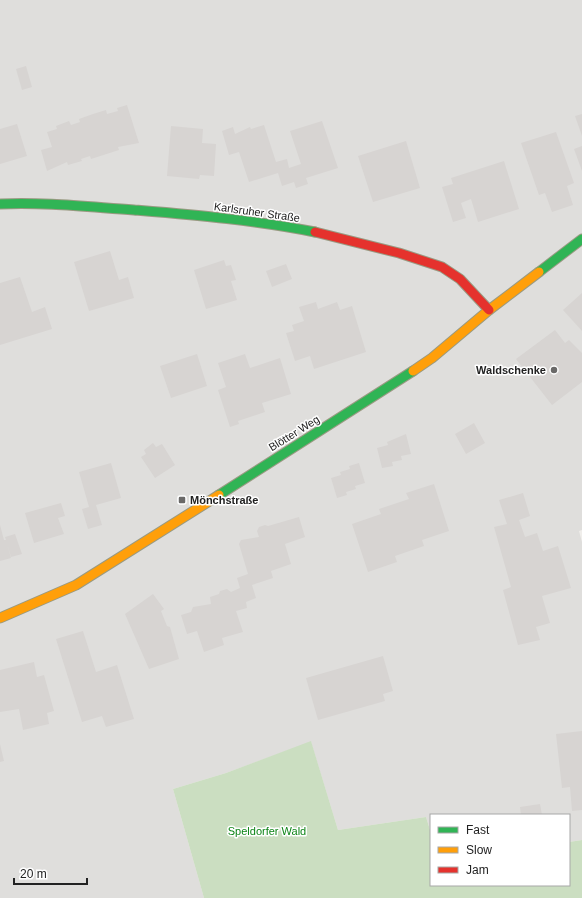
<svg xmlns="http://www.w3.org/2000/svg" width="582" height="898" viewBox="0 0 582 898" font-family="Arial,sans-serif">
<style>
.residential{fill:#dfdedc}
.forest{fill:#cbdec1}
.building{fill:#d7d4d2}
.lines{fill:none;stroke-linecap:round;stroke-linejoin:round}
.fast-casing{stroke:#999a82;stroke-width:11}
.slow-casing{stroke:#999a82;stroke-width:11}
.jam-casing{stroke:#999a82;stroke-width:11}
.fast{stroke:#30b455;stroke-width:9}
.slow{stroke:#ff9f0a;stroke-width:9}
.jam{stroke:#e5322d;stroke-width:9}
.poi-dot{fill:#6a6968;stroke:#fff;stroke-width:1.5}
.labels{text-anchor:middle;stroke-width:3;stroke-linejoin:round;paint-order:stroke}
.street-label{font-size:11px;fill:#222;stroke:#fff}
.poi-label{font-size:11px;font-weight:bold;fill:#222;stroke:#fff;text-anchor:end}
.park-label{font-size:11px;fill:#0c8416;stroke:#fff}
</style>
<rect width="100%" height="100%" fill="#f0eeeb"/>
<polygon class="residential" points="0,0 582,0 582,530 579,531 582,542 582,840 569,842 569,815 431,815 431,833 426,817 338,830 311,742 226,773 173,789 204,898 0,898"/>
<polygon class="forest" points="311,741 338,830 426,817 431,833 431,885 569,885 569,842 582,840 582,898 204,898 173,789 226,773"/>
<g class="building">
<polygon points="26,66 32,87 22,90 16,69"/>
<polygon points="127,105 139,143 118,147 119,150 91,159 90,156 81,159 82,161 68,165 67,162 47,171 41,150 52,147 47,132 57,129 56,126 69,121 71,125 80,122 79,119 93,114 106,110 107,114 118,111 117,108"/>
<polygon points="582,114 582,136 575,116"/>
<polygon points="322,121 338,168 306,178 308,184 296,188 294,182 282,186 278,173 249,182 239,152 229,155 222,131 233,127 235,134 250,127 251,129 264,125 276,162 287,159 289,168 301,164 290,131"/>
<polygon points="17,124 27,156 0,164 0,129"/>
<polygon points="171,126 203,129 202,143 216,144 214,176 200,175 199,179 167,176"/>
<polygon points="556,132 574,183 567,186 573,205 552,212 545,193 539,195 521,143"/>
<polygon points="406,141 420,188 373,202 358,156"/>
<polygon points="582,146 582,171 574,149"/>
<polygon points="504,161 519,209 478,222 471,199 461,203 466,218 453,222 442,187 453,184 451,178"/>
<polygon points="110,251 119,280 128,277 134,298 89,311 74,262"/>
<polygon points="224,260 226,266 231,265 236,280 231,281 237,300 206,309 194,270"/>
<polygon points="286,264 292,279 272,287 266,271"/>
<polygon points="20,277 32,312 45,307 52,329 0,345 0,283"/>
<polygon points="582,293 582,331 563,310"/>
<polygon points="316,302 318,309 337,302 340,310 352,306 366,352 314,369 310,356 295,361 286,333 294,331 292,325 304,321 299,307"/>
<polygon points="555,330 565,343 569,340 582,353 582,382 552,405 516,359"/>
<polygon points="197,354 207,386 171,398 160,366"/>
<polygon points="245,354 250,368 280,358 291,394 262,403 265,412 238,421 239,424 230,427 218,390 226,387 218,363"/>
<polygon points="474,423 485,443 466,454 455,434"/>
<polygon points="406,434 411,454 401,456 402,460 392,462 393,466 382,468 377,448 388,445 387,442"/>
<polygon points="153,443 156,447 162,444 175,465 155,478 141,457 146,454 144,450"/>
<polygon points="111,463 121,498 96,505 102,525 88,529 82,509 89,507 79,472"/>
<polygon points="359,463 365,483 355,486 356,489 346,492 347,495 337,498 331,478 341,475 340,472 350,469 349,466"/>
<polygon points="434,484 449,531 422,540 424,546 395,556 397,562 368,572 352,524 381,514 379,509 409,499 406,493"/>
<polygon points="523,493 530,516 519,520 525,537 537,533 543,551 558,546 571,588 542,596 550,623 536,627 540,640 518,645 503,590 511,587 494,527 507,524 499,500"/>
<polygon points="61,503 65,516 58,518 64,534 34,543 25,513"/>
<polygon points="299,517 305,537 285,544 291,564 271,571 273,578 252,585 256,598 246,602 247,608 236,611 243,632 222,638 224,645 204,652 197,631 187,634 181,615 191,612 193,607 211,604 210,597 219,594 220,591 227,589 231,592 240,588 237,578 248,574 239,544 241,540 259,537 257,531 259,527 265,525 268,526"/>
<polygon points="0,525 4,540 6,540 5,537 15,534 22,554 11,557 7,544 11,558 0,561"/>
<polygon points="153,594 164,609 161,611 167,626 170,627 179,659 149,669 125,614"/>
<polygon points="83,631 96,672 117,665 134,719 106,727 102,716 82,722 56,639"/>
<polygon points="383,656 393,691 383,694 385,701 318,720 306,678"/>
<polygon points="34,662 37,677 44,675 54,711 47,713 49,724 23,730 19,709 0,712 0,670"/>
<polygon points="582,731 582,810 572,811 570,787 562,788 556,734"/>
<polygon points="0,744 4,761 0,762"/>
<polygon points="540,804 542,815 521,815 520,807"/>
</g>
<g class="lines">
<g class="fast-casing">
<g id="fast">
<path d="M0 204C45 202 89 207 134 210 194 215 256 220 315 232"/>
<polyline points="539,272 582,239"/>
<polyline points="219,495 413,371"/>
</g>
</g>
<g class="slow-casing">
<g id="slow">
<polyline points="413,371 432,358 489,310 539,272"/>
<polyline points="0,618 76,585 219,495"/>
</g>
</g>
<g class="jam-casing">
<polyline id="jam" points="315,232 399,253 442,267 460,279 489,310"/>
</g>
<use href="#fast" class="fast"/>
<use href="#slow" class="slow"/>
<use href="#jam" class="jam"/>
</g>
<g class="poi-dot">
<circle cx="554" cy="370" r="4"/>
<rect x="178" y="496" width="8" height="8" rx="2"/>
</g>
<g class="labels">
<g class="street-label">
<text transform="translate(257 212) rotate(8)" y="4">Karlsruher Straße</text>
<text transform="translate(294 433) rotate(-32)" y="4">Blötter Weg</text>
</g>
<g class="poi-label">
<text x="546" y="374">Waldschenke</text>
<text x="190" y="504" text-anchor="start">Mönchstraße</text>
</g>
<g class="park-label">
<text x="267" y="835">Speldorfer Wald</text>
</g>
</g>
<rect x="430" y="814" width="140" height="72" fill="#ffffff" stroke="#a7a7a7"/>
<rect x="438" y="827" width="20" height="6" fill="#30b455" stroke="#a7a7a7"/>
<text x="466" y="834" font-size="12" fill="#222222">Fast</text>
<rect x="438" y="847" width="20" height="6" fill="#ff9f0a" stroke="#a7a7a7"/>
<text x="466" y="854" font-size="12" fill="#222222">Slow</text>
<rect x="438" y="867" width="20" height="6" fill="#e5322d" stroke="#a7a7a7"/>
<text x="466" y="874" font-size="12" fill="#222222">Jam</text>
<path d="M14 878v6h73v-6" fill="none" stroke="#222222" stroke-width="2"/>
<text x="20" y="878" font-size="12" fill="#222222" stroke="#ffffff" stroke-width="3" paint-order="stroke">20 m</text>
</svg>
